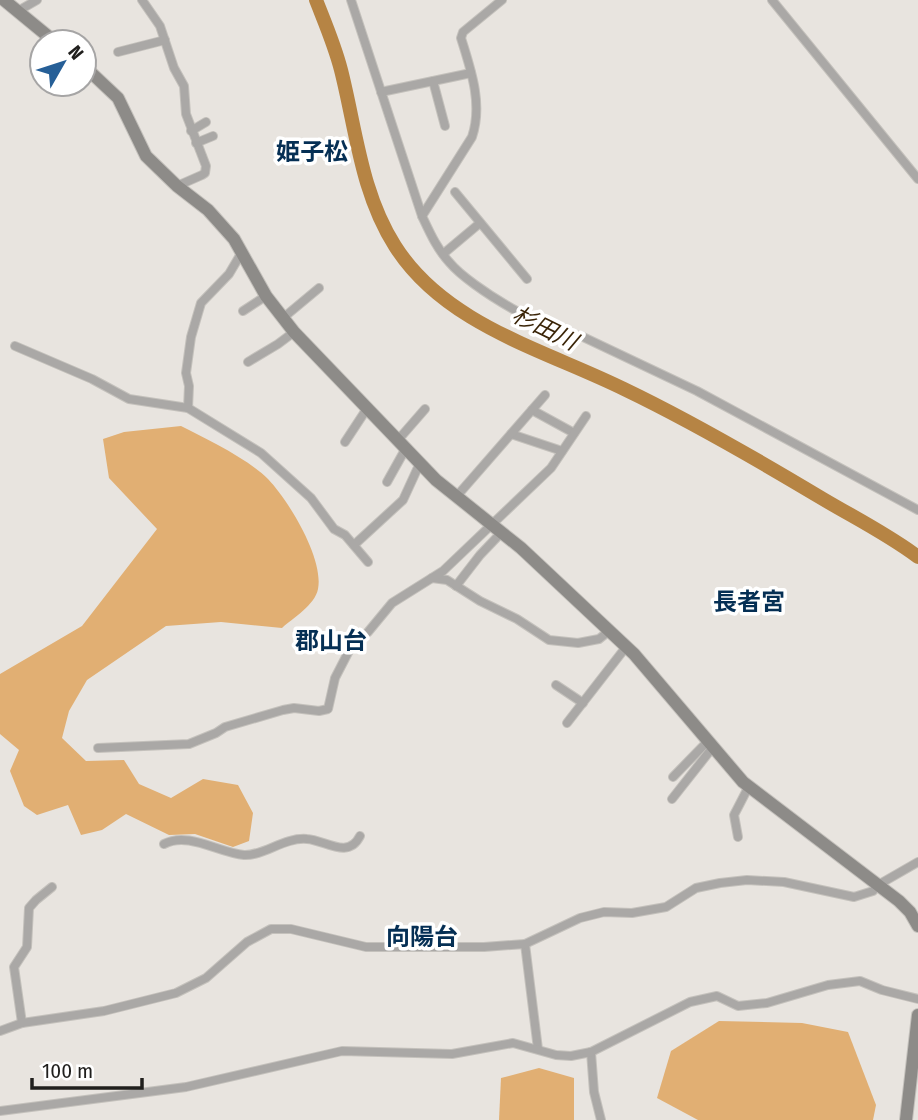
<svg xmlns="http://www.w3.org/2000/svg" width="918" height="1120" viewBox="0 0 918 1120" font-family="'Fira Sans Condensed','Noto Sans JP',sans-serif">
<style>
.green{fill:#e1af73}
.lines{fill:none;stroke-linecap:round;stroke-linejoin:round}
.river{stroke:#b68444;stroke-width:14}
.street-casing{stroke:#c4c1bc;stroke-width:10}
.secondary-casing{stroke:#c4c1bc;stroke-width:14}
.street{stroke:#aaa8a6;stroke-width:8}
.secondary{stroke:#8d8b88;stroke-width:12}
.labels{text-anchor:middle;stroke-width:7;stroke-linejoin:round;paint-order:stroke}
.water-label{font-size:23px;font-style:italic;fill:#3a2407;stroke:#fff}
.quarter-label{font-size:24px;font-weight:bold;fill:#052f54;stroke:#fff}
</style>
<rect width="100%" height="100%" fill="#e8e4df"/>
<g class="green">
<path d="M181 426C207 439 248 459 268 479 289 501 324 559 318 589 315 605 293 618 282 628L221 622 166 626 87 680 69 711 62 738 86 761 124 760 139 784 171 798 203 779 238 785 253 813 249 841 233 847 195 834 169 835 126 814 102 830 81 835 68 805 37 815 24 806 10 771 19 750 0 734V674L82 626 157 529 109 478 103 439 124 432Z"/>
<polygon points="719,1021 802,1023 848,1032 876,1105 873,1120 698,1120 657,1098 671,1051"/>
<polygon points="539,1068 574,1078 574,1120 499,1120 501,1078"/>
</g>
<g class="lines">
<path class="river" d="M316 0C325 23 335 46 341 70 356 129 361 193 395 246 445 325 545 350 624 389 693 422 758 460 823 499 855 518 889 535 918 557"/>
<g class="street-casing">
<g id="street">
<polyline points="142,0 160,26 174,68 184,86 186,114 206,166 205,173 202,175 177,186"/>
<polyline points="351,0 422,216"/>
<path d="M502 0 463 32 461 38C471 70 483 104 472 137L422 216C430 233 437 249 450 263 470 287 550 335 581 336L697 391 918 510"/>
<polyline points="772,0 918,179"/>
<polyline points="18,11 37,0"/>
<polyline points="118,52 165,40"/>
<polyline points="433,81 445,126"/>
<polyline points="381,92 471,73"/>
<polyline points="191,131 206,122"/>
<polyline points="196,143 213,136"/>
<polyline points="455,192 527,279"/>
<polyline points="443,254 480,223"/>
<polyline points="243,311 266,296"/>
<polyline points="283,318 319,288"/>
<polyline points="15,346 92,379 129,399 188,408 261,453 311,498 334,529 345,535 368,562"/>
<polyline points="248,362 278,344 294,332"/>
<polyline points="188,408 189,386 186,373 191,337 201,303 229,274 242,252"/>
<polyline points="532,410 574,433"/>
<polyline points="511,434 562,451"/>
<polyline points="398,440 425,409"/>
<polyline points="345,442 368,407"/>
<polyline points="387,482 406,448"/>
<polyline points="456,497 545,395"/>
<polyline points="354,545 403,500 420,463"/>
<polyline points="432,578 447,580 480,601 517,619 549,640 578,643 599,639 609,631"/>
<polyline points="456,586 480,555 501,533"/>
<polyline points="556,685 583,703"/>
<polyline points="567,723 626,647"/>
<polyline points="98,748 189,744 216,733 225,727 283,710 294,708 319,711 328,709 335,678 351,647 368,632 392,603 443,571 551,468 586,416"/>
<polyline points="673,777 708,741"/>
<polyline points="672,799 713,747"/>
<polyline points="738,837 734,815 749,786"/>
<path d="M164 844C188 831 219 853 244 855 264 856 284 837 307 839 325 840 348 860 360 836"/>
<polyline points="525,944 538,1049"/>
<polyline points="22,1023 14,967 27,947 29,908 36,900 52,887"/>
<polyline points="0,1031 22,1023 104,1011 176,993 206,978 247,942 271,929 291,929 366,947 484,947 525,944 580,918 604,912 632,913 666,907 696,888 720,883 747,880 784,882 854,897 873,891 878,885 918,862"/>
<polyline points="591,1052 594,1092 601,1120"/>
<polyline points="0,1111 186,1087 342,1051 452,1054 513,1043 556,1055 571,1056 591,1052 690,1002 717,996 738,1006 767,1003 828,985 860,981 882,990 918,999"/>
</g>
</g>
<g class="secondary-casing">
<g id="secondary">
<polyline points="4,0 55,42"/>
<polyline points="84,66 118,98 146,156 177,186 208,210 234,239 266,296 294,332 436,480 521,548 634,654 743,782 899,901 910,912 918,926"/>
<polyline points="906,1120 918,1015"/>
</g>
</g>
<use href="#street" class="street"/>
<use href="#secondary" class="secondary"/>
</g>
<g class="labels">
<g class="water-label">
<text transform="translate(545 328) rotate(26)" y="8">杉田川</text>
</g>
<g class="quarter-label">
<text x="312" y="160">姫子松</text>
<text x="749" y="610">長者宮</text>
<text x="331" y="649">郡山台</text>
<text x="422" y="945">向陽台</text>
</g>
</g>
<g transform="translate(63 63) rotate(51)"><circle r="33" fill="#ffffff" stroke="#a6a5a5" stroke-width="2"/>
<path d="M0-5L12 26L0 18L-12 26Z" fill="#265f97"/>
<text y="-10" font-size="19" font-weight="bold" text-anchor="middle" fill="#201f1d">N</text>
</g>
<path d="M32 1078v10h110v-10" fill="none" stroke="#201f1d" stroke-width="3.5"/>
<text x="42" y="1078" font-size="21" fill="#201f1d" stroke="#ffffff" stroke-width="5" paint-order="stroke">100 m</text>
</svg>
